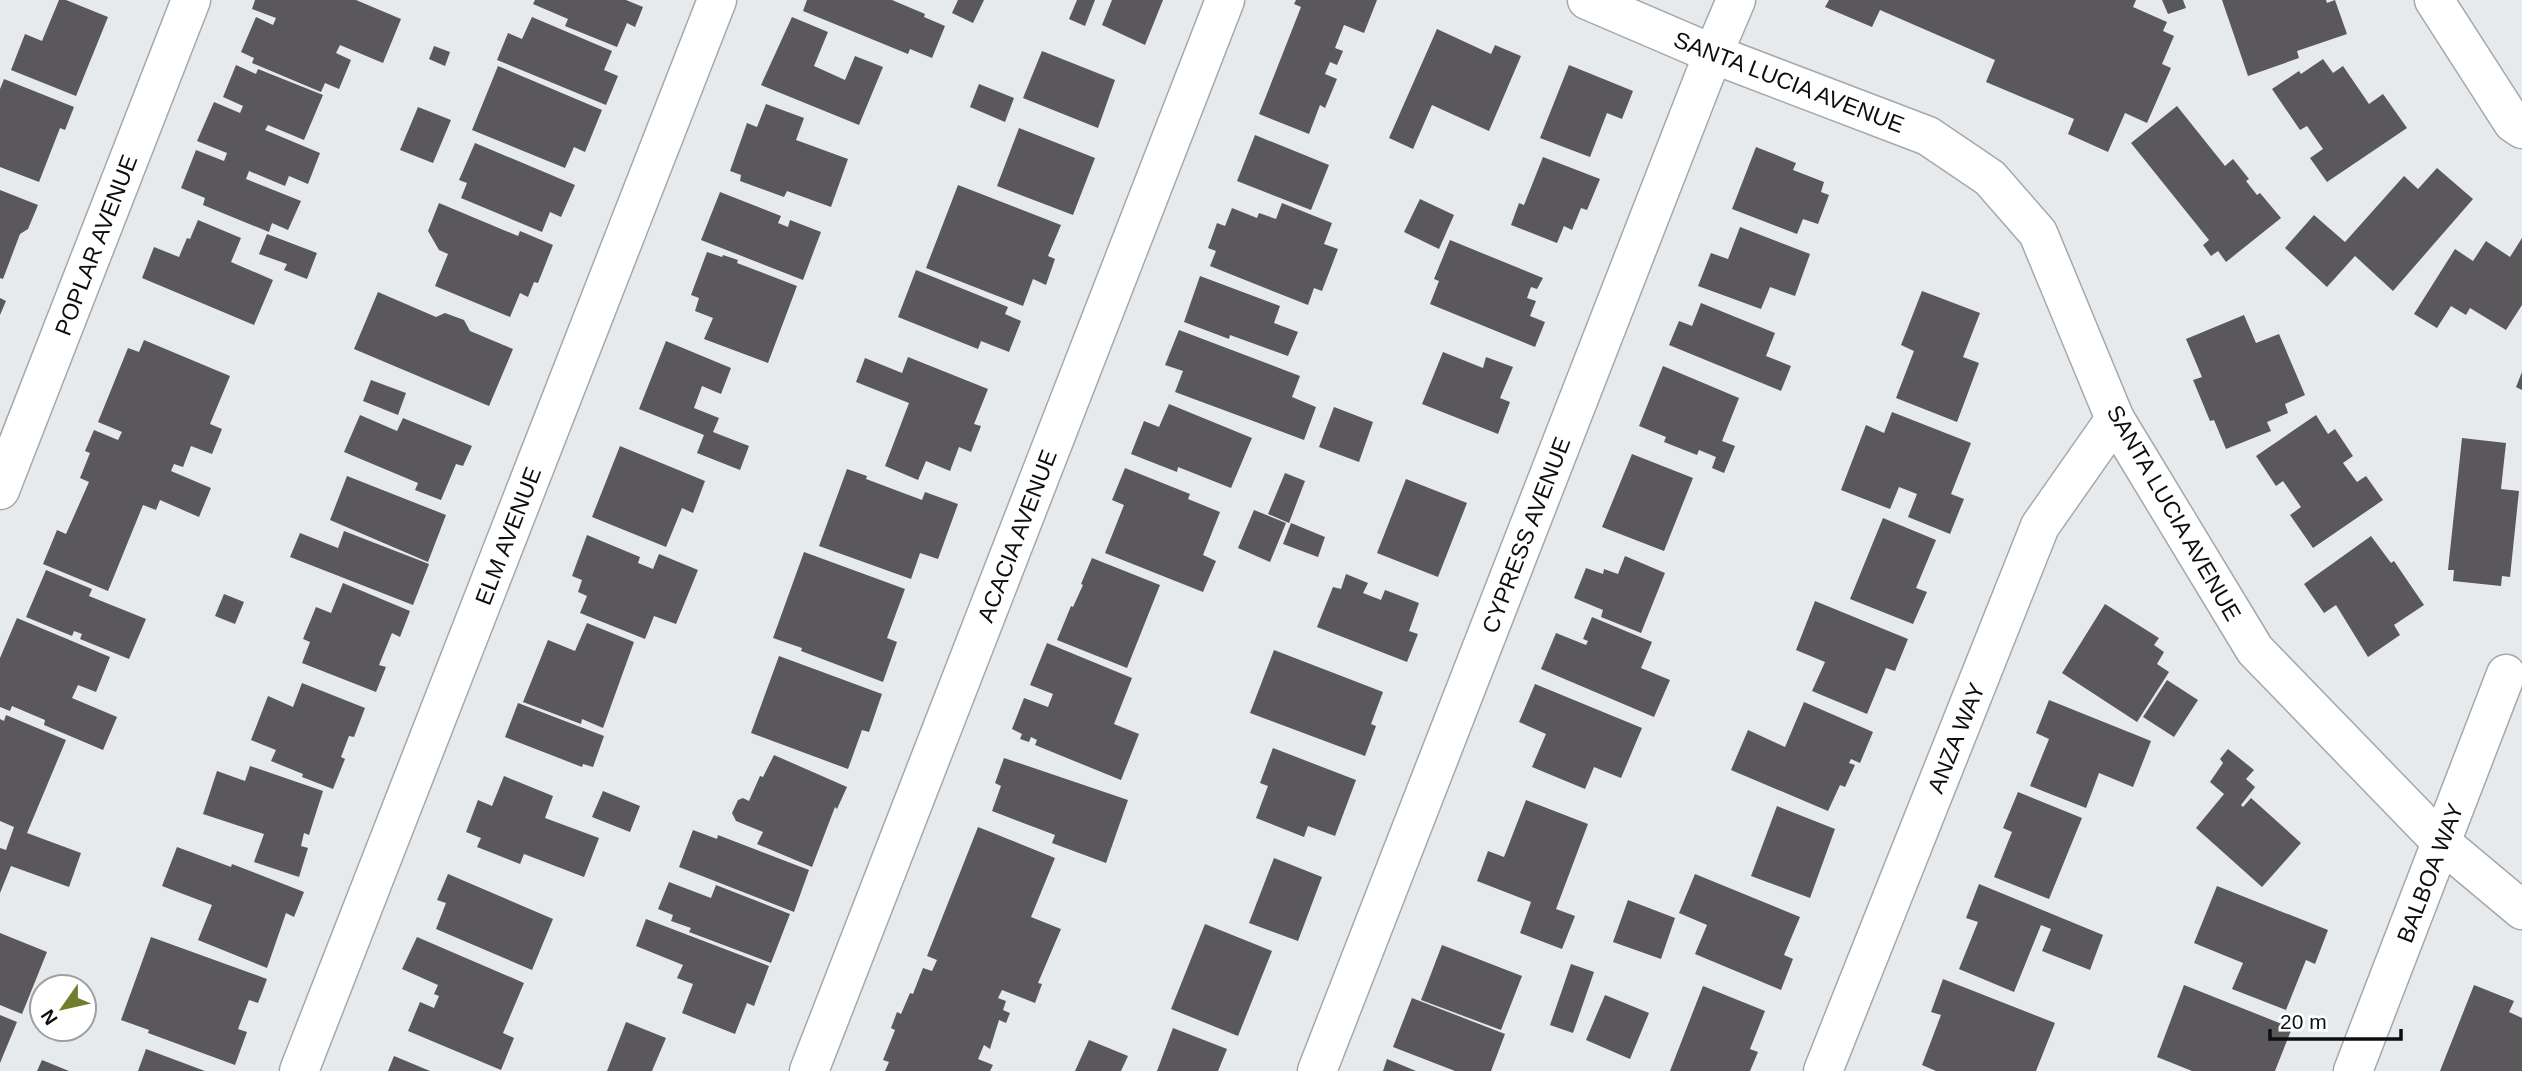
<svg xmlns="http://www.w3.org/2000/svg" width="2522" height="1071" viewBox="0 0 2522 1071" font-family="Arial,sans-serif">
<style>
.building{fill:#5a585b}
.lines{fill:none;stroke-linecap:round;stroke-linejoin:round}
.street-casing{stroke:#a5a8aa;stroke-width:41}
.street{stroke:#fff;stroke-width:38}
.labels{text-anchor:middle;stroke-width:7;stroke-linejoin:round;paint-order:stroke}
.street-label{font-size:23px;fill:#0d0e0f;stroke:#fff}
</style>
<rect width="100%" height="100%" fill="#e6eaec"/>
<g class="building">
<polygon points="59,0 66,0 108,17 76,96 11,70 25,34 42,41"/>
<polygon points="255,0 356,0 401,19 383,63 340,45 336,53 351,60 339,89 325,83 321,92 252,63 254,58 241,52 256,17 273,25 276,18 252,9"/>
<polygon points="535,0 626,0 643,7 635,27 627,23 617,47 565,26 568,19 533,4"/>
<polygon points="807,0 892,0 925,14 924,17 945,26 932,58 910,49 908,54 803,11"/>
<polygon points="958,0 984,0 973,23 952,13"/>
<polygon points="1077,0 1095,0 1085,26 1069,19"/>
<polygon points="1112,0 1163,0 1145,45 1102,25"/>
<polygon points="1296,0 1377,0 1364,33 1344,25 1335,48 1343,51 1337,65 1330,62 1325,74 1337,79 1325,108 1320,105 1309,134 1259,114 1301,7 1294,4"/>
<polygon points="1829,0 2136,0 2133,7 2167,22 2163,31 2174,36 2162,64 2171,68 2147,123 2125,113 2108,152 2068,134 2074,119 1986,82 1995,60 1880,10 1872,27 1825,7"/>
<polygon points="2162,0 2183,0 2186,8 2168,14"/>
<polygon points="2222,0 2326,0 2327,3 2335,0 2347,34 2297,51 2299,58 2248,76"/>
<polygon points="532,17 612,51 604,70 618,76 606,105 497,60 508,33 522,39"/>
<polygon points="792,17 828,32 814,66 845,80 855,56 883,67 859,125 761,85"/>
<polygon points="1437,29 1491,54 1495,45 1521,56 1489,131 1432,105 1413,149 1389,138"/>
<polygon points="434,46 450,52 445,66 429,59"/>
<polygon points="1042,51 1115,80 1098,128 1023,98"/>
<polygon points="2323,59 2333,73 2343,66 2369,104 2383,94 2407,128 2327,182 2310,158 2323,149 2307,126 2300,130 2272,89 2299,71 2301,74"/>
<polygon points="236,65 256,74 258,69 323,95 304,140 268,125 265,130 320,153 308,184 289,176 285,186 249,171 246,179 301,201 288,230 272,223 269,232 203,205 205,198 181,188 196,150 224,161 227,153 197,141 214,102 240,113 243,106 223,97"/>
<polygon points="1569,65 1633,91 1622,119 1607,113 1590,157 1540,138"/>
<polygon points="498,66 602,110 585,152 574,147 565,168 472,130"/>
<polygon points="4,79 74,107 65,130 60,128 39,182 0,167 0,89"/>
<polygon points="979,84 1014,98 1005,122 970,107"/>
<polygon points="766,104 804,118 796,140 848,159 831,207 787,191 784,197 740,181 741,175 730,171 747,123 757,127"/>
<polygon points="2177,106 2225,166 2233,159 2249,179 2246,181 2257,195 2260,193 2281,218 2226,262 2218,251 2211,256 2203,245 2209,240 2131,143"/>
<polygon points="418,107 451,120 433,163 400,150"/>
<polygon points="1019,128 1095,158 1073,215 997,186"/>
<polygon points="1255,135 1329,165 1311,210 1237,181"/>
<polygon points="475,143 575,185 561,217 550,212 542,232 461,198 467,183 459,180"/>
<polygon points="1756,147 1796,163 1793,170 1824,182 1821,192 1829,195 1818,224 1803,219 1797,234 1732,209"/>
<polygon points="1543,157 1600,179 1587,210 1581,208 1572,230 1564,226 1557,243 1511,225 1519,203 1524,205"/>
<polygon points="2437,168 2473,199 2393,291 2355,256 2327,287 2285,248 2314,215 2345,242 2404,176 2418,189"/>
<polygon points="958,185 1061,225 1048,256 1055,259 1046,285 1033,279 1023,306 926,268"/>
<polygon points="0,190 38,205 28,229 20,234 3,279 0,278"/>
<polygon points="720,192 781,216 778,223 788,227 790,220 821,232 803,280 701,240"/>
<polygon points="1420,199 1454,215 1439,249 1404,232"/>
<polygon points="439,203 518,236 520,231 553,245 538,283 534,282 528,297 520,293 510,317 435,286 448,254 439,250 428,231"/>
<polygon points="1282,203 1332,223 1324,244 1338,249 1322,291 1314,288 1308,305 1210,266 1216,251 1208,248 1217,223 1225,226 1232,208 1257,218 1259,213 1276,219"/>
<polygon points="198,220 241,238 231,262 273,280 254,325 142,278 154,247 179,257 187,238 190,239"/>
<polygon points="1740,227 1810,254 1795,296 1770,287 1761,309 1698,286 1711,253 1728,259"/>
<polygon points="267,234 317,253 307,279 284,270 287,264 259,254"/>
<polygon points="2522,238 2522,305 2506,330 2470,308 2466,315 2451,306 2437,328 2414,314 2455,249 2473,261 2486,241 2510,257"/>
<polygon points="1450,240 1543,278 1537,289 1531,287 1527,298 1536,301 1530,316 1545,322 1535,347 1430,304 1439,281 1434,279"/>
<polygon points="707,252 722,257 723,255 738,260 737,263 797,286 768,363 704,339 713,318 695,311 699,298 691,295"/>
<polygon points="916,270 1008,307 1005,314 1021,321 1009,352 981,341 978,349 898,317"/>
<polygon points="1200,276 1280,306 1274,323 1298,332 1288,356 1230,335 1229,339 1184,322"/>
<polygon points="1922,291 1980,313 1963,357 1979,363 1957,422 1896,398 1914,351 1901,345"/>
<polygon points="378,292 436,317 445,313 464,320 470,331 513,349 489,406 354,349"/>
<polygon points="0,298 6,301 0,315"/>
<polygon points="1701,303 1775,333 1766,356 1791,366 1781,391 1669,345 1679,321 1692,326"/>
<polygon points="2244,315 2256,343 2279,334 2305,395 2285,404 2288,413 2267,422 2271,431 2226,449 2214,420 2210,421 2193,380 2202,377 2186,339"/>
<polygon points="1179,330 1300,376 1292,397 1316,407 1304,440 1175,392 1183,371 1165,365"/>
<polygon points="144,340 230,376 210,424 222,429 212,454 191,446 183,467 174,464 171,471 211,488 199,517 160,500 156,510 143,505 108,591 43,564 57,530 66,534 89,482 80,478 90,453 85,451 94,430 118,440 122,432 98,422 128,348 139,352"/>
<polygon points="666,341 731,368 721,394 702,386 694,408 719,418 713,432 749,446 740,470 697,453 704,435 639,409"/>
<polygon points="1443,352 1483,368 1486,357 1513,367 1500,398 1510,402 1498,434 1422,404"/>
<polygon points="908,357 988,389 974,424 981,426 971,452 959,447 950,471 926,461 918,480 885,466 909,403 856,382 865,358 902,373"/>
<polygon points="1663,366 1739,398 1722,441 1735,446 1724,473 1712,468 1716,457 1699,450 1697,455 1664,442 1666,437 1639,426"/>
<polygon points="2522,372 2522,390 2516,387"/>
<polygon points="371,380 406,393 398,415 363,401"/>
<polygon points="1169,404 1252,438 1231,488 1178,467 1177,472 1131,454 1144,421 1159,427"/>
<polygon points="1334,407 1373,422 1359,462 1319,447"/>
<polygon points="1892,412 1971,443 1951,494 1964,499 1950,534 1908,517 1917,494 1899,487 1890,509 1841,490 1866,425 1884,433"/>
<polygon points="360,415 397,431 403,418 472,446 463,466 456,464 441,500 415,490 418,483 344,452"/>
<polygon points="2316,415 2328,434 2335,429 2353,456 2343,463 2357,482 2366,476 2383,500 2313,548 2290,515 2301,507 2283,481 2276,486 2256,456"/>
<polygon points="2462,438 2506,443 2501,489 2519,491 2510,577 2502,576 2501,586 2453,581 2454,570 2448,570"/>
<polygon points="620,446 705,481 693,513 682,508 666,547 592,517"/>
<polygon points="1632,454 1693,478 1664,551 1602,527"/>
<polygon points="1125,468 1190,494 1188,499 1220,512 1203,555 1216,561 1203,592 1105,553 1124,505 1112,500"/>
<polygon points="847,469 867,476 866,479 922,500 925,492 958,504 938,559 920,553 911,579 819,546"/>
<polygon points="1285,473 1305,481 1289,523 1268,514"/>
<polygon points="347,476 446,515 428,562 330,520"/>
<polygon points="1406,479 1467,503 1438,577 1377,553"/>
<polygon points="1254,510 1286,523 1270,562 1238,548"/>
<polygon points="1883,518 1936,540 1916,588 1927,592 1913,624 1850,599"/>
<polygon points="1291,523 1325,537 1318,557 1283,544"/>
<polygon points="344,531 429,564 413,605 290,557 300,533 338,548"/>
<polygon points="587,535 640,557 638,563 653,569 659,554 698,570 676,624 654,616 645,639 580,613 587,596 578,592 582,580 572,576"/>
<polygon points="2371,536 2391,563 2394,561 2424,605 2394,625 2400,635 2368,657 2336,605 2324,613 2304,584"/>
<polygon points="804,552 905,589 887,638 897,642 883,682 801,651 802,648 773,638"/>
<polygon points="1625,556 1665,573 1641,633 1601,617 1603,610 1574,598 1586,568 1603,574 1604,569 1618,574"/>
<polygon points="1092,558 1160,585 1127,668 1057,640 1071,606 1073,607 1083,585 1081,584"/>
<polygon points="46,570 92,589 89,596 146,619 129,659 80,639 82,634 74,631 72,636 26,617"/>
<polygon points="1346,574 1368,583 1363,593 1381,600 1385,590 1419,603 1409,631 1418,634 1407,662 1317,627 1333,587 1341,589"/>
<polygon points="343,583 410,611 400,637 392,633 379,665 386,667 376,692 302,663 310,642 303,639 316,607 331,613"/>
<polygon points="224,594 244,602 235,624 215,616"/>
<polygon points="1815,601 1908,639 1895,671 1886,668 1867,714 1812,691 1825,662 1796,650"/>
<polygon points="2105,604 2159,638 2154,645 2164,652 2157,664 2169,672 2137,722 2062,673"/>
<polygon points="1592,617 1652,642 1641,668 1670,680 1654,717 1541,669 1556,633 1586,645 1588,641 1583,639"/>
<polygon points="17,618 110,657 96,692 78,685 72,698 117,717 103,750 44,725 45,720 12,706 10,711 0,707 0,658"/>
<polygon points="587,623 634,642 603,728 582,719 581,724 523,702 548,640 575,651"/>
<polygon points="1047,643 1132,678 1114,724 1139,734 1121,780 1035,745 1037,740 1031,737 1029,742 1020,739 1022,734 1012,729 1024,698 1048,707 1053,694 1030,685"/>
<polygon points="1274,650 1383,692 1371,724 1376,726 1365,756 1250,713"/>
<polygon points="779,656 882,694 869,732 862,730 848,769 751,733"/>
<polygon points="2167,680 2198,700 2174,737 2143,717"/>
<polygon points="302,683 365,708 354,737 349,736 341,757 345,759 333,789 302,777 303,774 271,761 276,750 251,740 268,696 293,707"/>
<polygon points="1535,684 1642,728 1621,778 1594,767 1585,789 1532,767 1546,734 1519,722"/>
<polygon points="2049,700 2151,741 2133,787 2099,773 2086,808 2030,786 2049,739 2036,733"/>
<polygon points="1804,702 1873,732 1860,763 1851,759 1849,763 1855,765 1845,787 1840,785 1828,811 1731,770 1748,730 1785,747"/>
<polygon points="518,703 604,736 593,767 583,764 582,767 505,737"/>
<polygon points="6,715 66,740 27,833 81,853 69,887 11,866 0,893 0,848 6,850 14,827 0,821 0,719 4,721"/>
<polygon points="1273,748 1356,780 1335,836 1308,826 1304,837 1256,818 1268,786 1260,783"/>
<polygon points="2228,749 2254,770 2246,779 2255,787 2241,805 2243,807 2251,798 2301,843 2262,887 2196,828 2224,794 2210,782 2223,763 2220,759"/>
<polygon points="774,755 847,787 837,809 835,807 812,867 757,844 763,832 736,821 732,813 738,800 743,798 749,801 760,776 763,777"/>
<polygon points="1004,758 1128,800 1106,863 1052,843 1055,835 992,811 1001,786 995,783"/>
<polygon points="250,766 323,791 309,835 304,833 301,846 308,848 299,877 254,862 264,834 203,814 217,771 245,781"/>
<polygon points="504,776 553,796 545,818 599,838 584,877 524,854 520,864 477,847 481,838 466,832 478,800 492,806"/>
<polygon points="603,791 640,806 630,832 592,817"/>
<polygon points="2018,792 2082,818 2049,899 1994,877 2012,832 2003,828"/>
<polygon points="1526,800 1588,824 1556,909 1575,916 1562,949 1520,933 1531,902 1477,881 1488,851 1504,857"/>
<polygon points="1777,806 1835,829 1810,898 1751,876"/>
<polygon points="978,827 1055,858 1031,917 1061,929 1038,983 1042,984 1035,1003 1002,990 998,998 1006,1001 1003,1010 1010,1013 1006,1023 999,1020 990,1049 984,1045 978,1059 993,1065 990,1071 885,1071 889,1062 883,1060 895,1030 891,1028 897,1012 901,1014 910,993 913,994 923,968 932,971 937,960 927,956"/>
<polygon points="693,830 717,839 718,835 809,870 794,912 679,867"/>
<polygon points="177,847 231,867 232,864 304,892 294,917 286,913 267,968 198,940 212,905 162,886"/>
<polygon points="1274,858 1322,877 1298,941 1249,923"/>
<polygon points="448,874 553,919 532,970 436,929 446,903 437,900"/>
<polygon points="1695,874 1800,917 1784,955 1793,959 1781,990 1695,954 1707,925 1679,913"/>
<polygon points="669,882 711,898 716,885 790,914 771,963 689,932 691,928 671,921 673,915 658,909"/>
<polygon points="1979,884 2103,935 2090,970 2042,951 2051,929 2041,925 2014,992 1959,969 1978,922 1966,918"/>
<polygon points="2217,886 2328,930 2315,964 2306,960 2286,1010 2232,989 2243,963 2194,943"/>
<polygon points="1628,900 1675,918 1661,959 1613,942"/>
<polygon points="646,919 769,966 754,1006 747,1003 735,1034 682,1013 693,984 677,978 683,965 636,946"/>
<polygon points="1205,924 1272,951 1238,1036 1171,1009"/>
<polygon points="0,933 47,952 22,1014 0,1005"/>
<polygon points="151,937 267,979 258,1003 249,1000 238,1029 247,1032 235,1065 148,1033 149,1030 121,1020"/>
<polygon points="417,937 524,983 503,1033 514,1038 501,1070 408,1031 420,1002 434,1008 439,996 434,994 438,985 402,969"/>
<polygon points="1442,945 1522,976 1501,1030 1421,1000"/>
<polygon points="1571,964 1594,972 1573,1033 1550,1025"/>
<polygon points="1943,979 2055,1023 2036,1071 1936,1071 1922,1065 1941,1015 1931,1012"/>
<polygon points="2184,985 2292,1028 2275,1071 2192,1071 2157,1057"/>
<polygon points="2474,985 2514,1001 2509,1012 2522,1018 2522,1071 2440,1071"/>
<polygon points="1703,986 1765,1011 1750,1049 1758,1052 1750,1071 1670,1071"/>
<polygon points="1605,995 1649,1013 1630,1059 1586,1040"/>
<polygon points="1412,998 1505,1034 1491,1071 1455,1071 1393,1047"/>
<polygon points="0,1015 17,1022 0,1063"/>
<polygon points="626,1022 666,1038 652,1071 607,1071"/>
<polygon points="1173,1028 1227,1049 1218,1071 1157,1071"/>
<polygon points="1089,1040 1128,1056 1121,1071 1075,1071"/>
<polygon points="146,1049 205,1071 138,1071"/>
<polygon points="394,1056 430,1071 388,1071"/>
<polygon points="1387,1059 1416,1071 1383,1071"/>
<polygon points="42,1060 69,1071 37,1071"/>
</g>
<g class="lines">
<g class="street-casing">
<g id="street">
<polyline points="1587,0 1713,54 1928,136 1990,178 2038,233 2115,419 2255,650 2442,843 2522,910"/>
<polyline points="2434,0 2513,123 2522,129"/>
<polyline points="0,490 191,0"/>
<polyline points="299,1071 717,0"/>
<polyline points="809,1071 1225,0"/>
<polyline points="1317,1071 1713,54 1736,0"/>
<polyline points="1823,1071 2040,526 2115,419"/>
<polyline points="2353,1071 2506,674"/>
</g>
</g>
<use href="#street" class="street"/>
</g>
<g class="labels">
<g class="street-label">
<text transform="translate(1789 82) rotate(21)" y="8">SANTA LUCIA AVENUE</text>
<text transform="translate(96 245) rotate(-69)" y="8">POPLAR AVENUE</text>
<text transform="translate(2174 513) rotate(60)" y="8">SANTA LUCIA AVENUE</text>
<text transform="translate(1526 535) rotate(-69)" y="8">CYPRESS AVENUE</text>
<text transform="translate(508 536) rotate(-69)" y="8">ELM AVENUE</text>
<text transform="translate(1017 536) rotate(-69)" y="8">ACACIA AVENUE</text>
<text transform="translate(1956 738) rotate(-68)" y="8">ANZA WAY</text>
<text transform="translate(2430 873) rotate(-69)" y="8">BALBOA WAY</text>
</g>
</g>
<g transform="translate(63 1008) rotate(236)"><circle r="33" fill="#ffffff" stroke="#9e9f9f" stroke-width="2"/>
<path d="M0-5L12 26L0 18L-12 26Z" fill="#707e2b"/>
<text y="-10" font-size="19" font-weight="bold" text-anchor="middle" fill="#0d0e0f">N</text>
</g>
<path d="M2270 1029v10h131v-10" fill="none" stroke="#0d0e0f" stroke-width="3.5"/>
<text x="2280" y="1029" font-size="21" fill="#0d0e0f" stroke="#ffffff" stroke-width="5" paint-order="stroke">20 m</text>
</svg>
